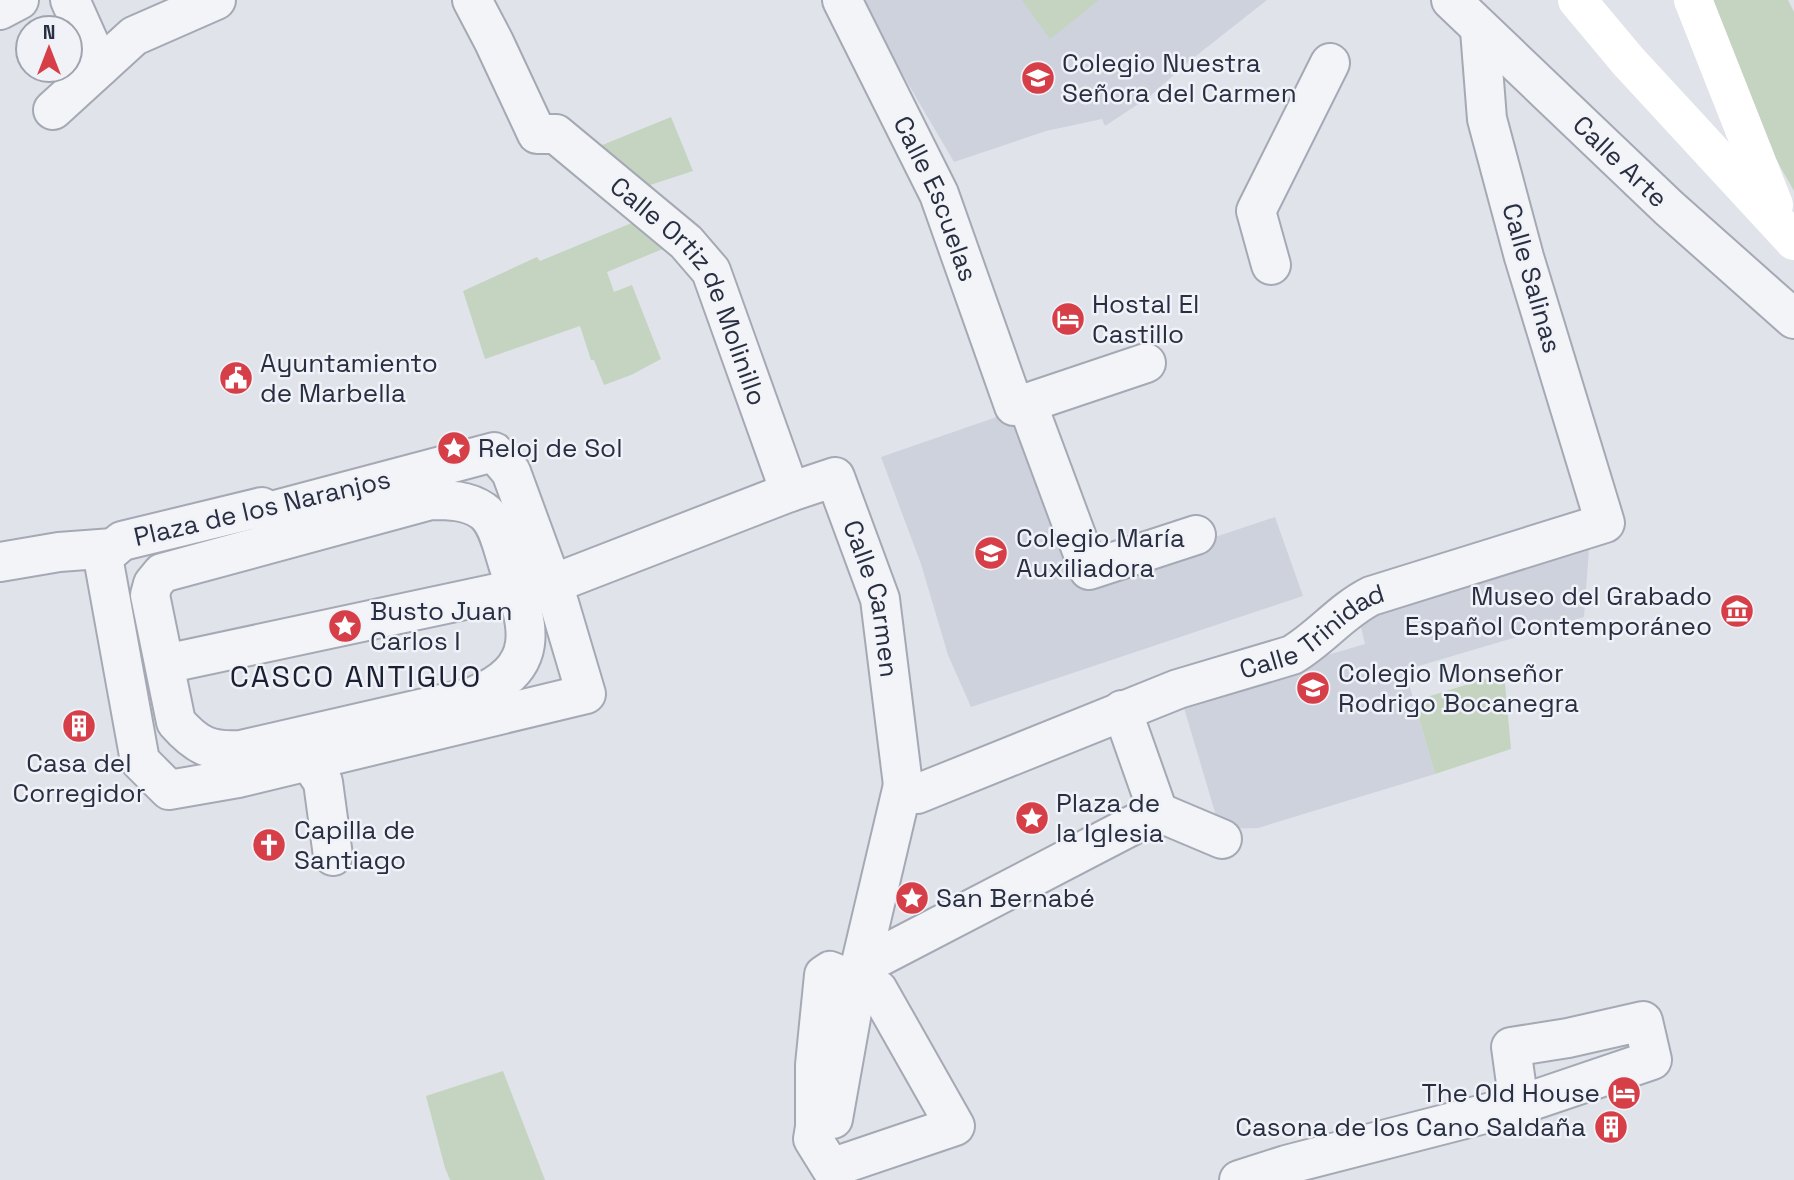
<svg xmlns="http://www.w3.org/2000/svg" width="1794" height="1180" viewBox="0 0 1794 1180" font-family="'Space Grotesk',sans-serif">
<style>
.built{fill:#ced2dc}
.green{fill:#c4d4c1}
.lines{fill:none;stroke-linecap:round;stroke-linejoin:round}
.street-casing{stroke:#a5a9b4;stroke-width:42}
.street{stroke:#f3f4f8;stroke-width:38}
.secondary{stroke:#fff;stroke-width:38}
.labels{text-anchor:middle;stroke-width:5;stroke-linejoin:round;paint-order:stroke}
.poi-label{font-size:26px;fill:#282f42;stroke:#f0f2f7;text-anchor:start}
.street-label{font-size:26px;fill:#282f42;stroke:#f0f2f7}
.quarter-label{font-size:30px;letter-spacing:2px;fill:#1a2033;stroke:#f0f2f7}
</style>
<rect width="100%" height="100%" fill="#e0e3ea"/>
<g class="built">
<polygon points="859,0 1267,0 1192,59 1149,97 1105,126 1102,119 1046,131 954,162"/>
<polygon points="1014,411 1077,583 1275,517 1303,596 971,707 948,655 921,564 881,457"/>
<polygon points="1589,549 1584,617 1405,670 1435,774 1258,828 1220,829 1181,698 1365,644 1358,614"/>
</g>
<g class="green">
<polygon points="1022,0 1099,0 1050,39"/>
<polygon points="1708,0 1788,0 1794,12 1794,191 1768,145"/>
<polygon points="671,117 693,171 647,186 595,148"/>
<polygon points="639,220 670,246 607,272 614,292 632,285 661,359 631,375 604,385 594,360 591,360 580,326 485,359 463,291 537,257 540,261"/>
<polygon points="1504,673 1511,749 1435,774 1414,701"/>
<polygon points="503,1071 545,1180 450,1180 445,1168 426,1096"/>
</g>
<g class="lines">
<g class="street-casing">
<g id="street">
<polyline points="70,0 100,67"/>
<path id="s1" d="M472 0 494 42 537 134H556L686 242 711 271 790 492"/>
<path id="s2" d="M842 0 939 194 1014 406 1027 403 1146 363"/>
<path id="s3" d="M1451 0 1669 208 1794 319"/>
<polyline points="0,10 19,0"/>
<polyline points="53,110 134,36 216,0"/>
<polyline points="1271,265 1256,211 1330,63"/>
<polyline points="1027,403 1089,570 1196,535"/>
<polygon points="494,452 511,472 559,603 586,694 238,778 169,790 140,761 103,557 122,541 262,507 264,513"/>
<path d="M431 500C449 500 467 500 483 511 498 522 502 546 508 564 528 624 546 667 472 697L241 750C210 752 197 746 176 722L150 595 153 584 162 573Z"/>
<polyline points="0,562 59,552 113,548"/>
<path id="s4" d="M519 597 790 492 835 477 880 599 903 785 908 794H917L1178 689 1292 655C1321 638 1341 611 1371 596L1605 523 1524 257 1487 119 1480 30"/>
<polyline points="165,664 516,589"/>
<polyline points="1122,710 1158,812"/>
<polyline points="304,738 309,761 323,782 333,856"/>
<polyline points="860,967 1158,812 1222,839"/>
<polygon points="830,971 878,990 955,1126 831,1168 813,1139 815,1127 815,1065 824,975"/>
<polyline points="833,1119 860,967 903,785"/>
<polyline points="1239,1180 1286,1165 1519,1105 1652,1060 1643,1021 1568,1038 1511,1047 1519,1105"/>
</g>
</g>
<use href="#street" class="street"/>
<g class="secondary">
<polyline points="1577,0 1628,61 1794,241"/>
<polyline points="1693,0 1774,205"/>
</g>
</g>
<defs>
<g id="school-disc" transform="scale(1.75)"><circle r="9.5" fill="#d63e48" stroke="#f0f2f7"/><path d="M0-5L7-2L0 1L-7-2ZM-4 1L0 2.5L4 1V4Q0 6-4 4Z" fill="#fff"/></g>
<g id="hotel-disc" transform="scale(1.75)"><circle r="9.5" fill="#d63e48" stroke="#f0f2f7"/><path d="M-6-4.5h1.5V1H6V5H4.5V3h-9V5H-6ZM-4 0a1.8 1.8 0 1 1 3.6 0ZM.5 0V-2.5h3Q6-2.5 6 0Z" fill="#fff"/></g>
<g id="civic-disc" transform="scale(1.75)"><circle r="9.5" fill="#d63e48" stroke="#f0f2f7"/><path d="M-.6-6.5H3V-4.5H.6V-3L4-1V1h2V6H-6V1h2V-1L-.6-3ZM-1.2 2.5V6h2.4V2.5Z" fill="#fff"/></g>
<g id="sight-disc" transform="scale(1.75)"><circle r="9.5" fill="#d63e48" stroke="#f0f2f7"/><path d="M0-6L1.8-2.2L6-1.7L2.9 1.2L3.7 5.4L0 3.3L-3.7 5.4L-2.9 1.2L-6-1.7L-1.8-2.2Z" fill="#fff"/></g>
<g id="museum-disc" transform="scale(1.75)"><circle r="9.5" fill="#d63e48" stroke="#f0f2f7"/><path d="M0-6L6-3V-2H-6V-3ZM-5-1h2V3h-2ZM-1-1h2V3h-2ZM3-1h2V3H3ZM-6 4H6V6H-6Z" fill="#fff"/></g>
<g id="building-disc" transform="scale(1.75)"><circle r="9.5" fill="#d63e48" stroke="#f0f2f7"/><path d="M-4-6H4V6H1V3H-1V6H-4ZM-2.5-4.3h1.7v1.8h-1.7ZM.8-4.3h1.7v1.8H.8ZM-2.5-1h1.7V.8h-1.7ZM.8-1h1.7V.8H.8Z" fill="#fff"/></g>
<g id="church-disc" transform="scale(1.75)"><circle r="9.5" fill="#d63e48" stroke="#f0f2f7"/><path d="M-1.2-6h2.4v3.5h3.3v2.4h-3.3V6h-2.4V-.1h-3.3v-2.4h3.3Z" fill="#fff"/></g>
</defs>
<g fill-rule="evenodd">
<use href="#school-disc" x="1038" y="78"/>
<use href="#hotel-disc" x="1068" y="319"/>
<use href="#civic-disc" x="236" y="378"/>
<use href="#sight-disc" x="454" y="448"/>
<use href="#school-disc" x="991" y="553"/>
<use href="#museum-disc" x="1737" y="611"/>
<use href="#sight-disc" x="345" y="626"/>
<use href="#school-disc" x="1313" y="688"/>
<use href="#building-disc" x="79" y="726"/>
<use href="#sight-disc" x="1032" y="818"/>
<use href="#church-disc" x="269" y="845"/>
<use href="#sight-disc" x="912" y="898"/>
<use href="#hotel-disc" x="1624" y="1093"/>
<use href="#building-disc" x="1611" y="1127"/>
</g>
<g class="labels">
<g class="poi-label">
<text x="1062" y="72">Colegio Nuestra<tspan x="1062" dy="30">Señora del Carmen</tspan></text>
<text x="1092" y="313">Hostal El<tspan x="1092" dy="30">Castillo</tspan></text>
<text x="260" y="372">Ayuntamiento<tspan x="260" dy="30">de Marbella</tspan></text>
<text x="478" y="457">Reloj de Sol</text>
<text x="1016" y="547">Colegio María<tspan x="1016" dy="30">Auxiliadora</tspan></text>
<text x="1712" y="605" text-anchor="end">Museo del Grabado<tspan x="1712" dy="30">Español Contemporáneo</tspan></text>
<text x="370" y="620">Busto Juan<tspan x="370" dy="30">Carlos I</tspan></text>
<text x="1338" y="682">Colegio Monseñor<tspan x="1338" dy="30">Rodrigo Bocanegra</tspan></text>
<text x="79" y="772" text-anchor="middle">Casa del<tspan x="79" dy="30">Corregidor</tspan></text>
<text x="1056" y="812">Plaza de<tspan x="1056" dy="30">la Iglesia</tspan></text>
<text x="294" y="839">Capilla de<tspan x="294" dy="30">Santiago</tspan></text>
<text x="936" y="907">San Bernabé</text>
<text x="1600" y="1102" text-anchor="end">The Old House</text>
<text x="1586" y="1136" text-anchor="end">Casona de los Cano Saldaña</text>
</g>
<g class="street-label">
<text dy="9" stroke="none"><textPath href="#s3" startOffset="234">Calle Arte</textPath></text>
<text dy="9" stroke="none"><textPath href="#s2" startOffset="220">Calle Escuelas</textPath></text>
<text transform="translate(1532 278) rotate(74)" y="9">Calle Salinas</text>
<text dy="9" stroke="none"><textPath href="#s1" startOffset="380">Calle Ortiz de Molinillo</textPath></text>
<text transform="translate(262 508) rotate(-13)" y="9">Plaza de los Naranjos</text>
<text dy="9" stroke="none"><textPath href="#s4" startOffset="466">Calle Carmen</textPath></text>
<text dy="9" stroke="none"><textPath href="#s4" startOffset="1104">Calle Trinidad</textPath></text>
</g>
<g class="quarter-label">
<text x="356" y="687">CASCO ANTIGUO</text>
</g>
</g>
<g transform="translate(49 49)"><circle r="33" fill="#f0f2f7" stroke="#a0a4af" stroke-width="2"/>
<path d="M0-5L12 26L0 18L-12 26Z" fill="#d63e48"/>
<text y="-10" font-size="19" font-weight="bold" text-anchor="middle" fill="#282f42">N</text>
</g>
</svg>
